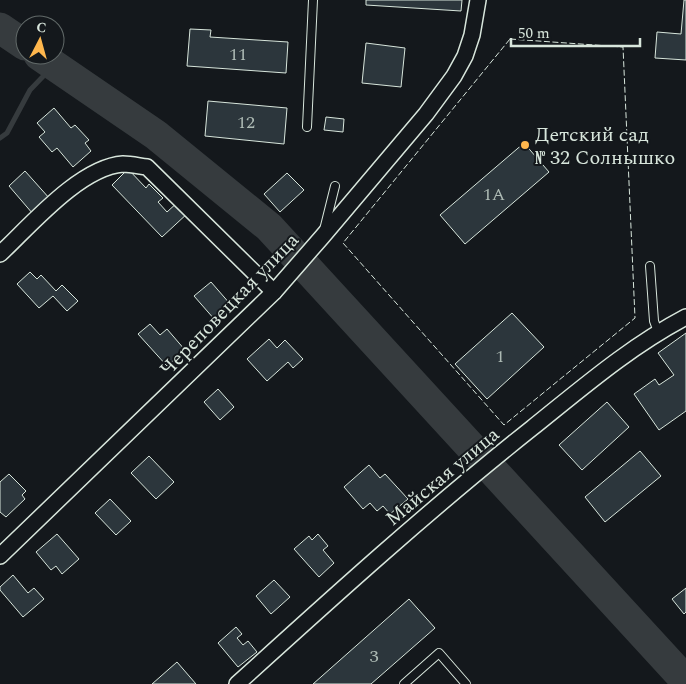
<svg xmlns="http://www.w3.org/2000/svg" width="686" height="684" viewBox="0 0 686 684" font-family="Spectral,serif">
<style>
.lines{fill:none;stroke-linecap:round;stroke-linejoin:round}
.stream{stroke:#363b3e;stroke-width:5}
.river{stroke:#363b3e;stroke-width:31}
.building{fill:#2c363c;stroke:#d8e6dc}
.service-casing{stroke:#d8e6dc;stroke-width:10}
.minor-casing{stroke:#d8e6dc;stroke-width:18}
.service{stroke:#14181c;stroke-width:8}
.minor{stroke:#14181c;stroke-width:15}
.fence{stroke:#d8e6dc;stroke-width:1;stroke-dasharray:6 2.5;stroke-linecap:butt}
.poi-dot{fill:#ffb74d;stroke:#14181c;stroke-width:2}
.labels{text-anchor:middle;stroke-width:4;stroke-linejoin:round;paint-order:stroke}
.number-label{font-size:18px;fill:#adbab4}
.poi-label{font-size:20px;fill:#d8e6dc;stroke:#14181c;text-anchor:start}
.street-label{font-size:20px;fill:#d8e6dc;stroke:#14181c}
</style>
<rect width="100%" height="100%" fill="#14181c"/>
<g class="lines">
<polyline class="stream" points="0,138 7,133 30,90 54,65"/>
<g class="river">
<polyline points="0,28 25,45"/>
<polyline points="39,55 156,135 269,227 686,681"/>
</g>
</g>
<g class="building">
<polygon points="366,0 462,0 461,11 366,5"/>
<polygon points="684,0 686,0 686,60 655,58 657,32 681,34"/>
<polygon points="190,29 211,30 210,37 288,42 286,73 187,66"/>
<polygon points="366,43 405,48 401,87 362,83"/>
<polygon points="208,101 287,108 284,144 205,136"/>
<polygon points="54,108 71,128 75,125 89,140 85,143 91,151 73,167 57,148 52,152 39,137 45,132 37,123"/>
<polygon points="326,117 344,119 343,132 324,130"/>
<polygon points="524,143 549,172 465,244 440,215"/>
<polygon points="128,169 146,188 149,184 163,198 158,202 167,212 179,201 189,212 162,237 112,185"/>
<polygon points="25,171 50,199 33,214 9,186"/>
<polygon points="287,173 304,190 280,212 264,194"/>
<polygon points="30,272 37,279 41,275 56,291 62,285 78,301 67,311 53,296 39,308 17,284"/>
<polygon points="211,282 231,305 215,320 194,296"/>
<polygon points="512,313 544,347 487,399 455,364"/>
<polygon points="150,324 160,335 167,329 185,350 167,366 138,334"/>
<polygon points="686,333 686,411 659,430 634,394 655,379 659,385 674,375 658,353"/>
<polygon points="269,339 277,348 285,340 303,359 293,368 288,362 267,381 247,359"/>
<polygon points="218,389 234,407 220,420 204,402"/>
<polygon points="607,402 629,427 582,470 559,445"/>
<polygon points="640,451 661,476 605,522 585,497"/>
<polygon points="149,456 174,482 156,499 131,473"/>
<polygon points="369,465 380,478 385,474 408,499 390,514 383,506 377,511 370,503 363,509 344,487"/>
<polygon points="9,474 26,491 22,495 25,499 6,517 0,512 0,482"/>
<polygon points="110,499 131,521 116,535 95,513"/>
<polygon points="57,534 79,559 62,574 56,566 51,570 36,552"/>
<polygon points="318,534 328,546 323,550 334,563 319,577 294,549 309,536 312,540"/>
<polygon points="13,575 28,593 34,588 44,599 23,617 0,590 0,587"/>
<polygon points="274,580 290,597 271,614 256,596"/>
<polygon points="686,588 686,612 684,614 672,599"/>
<polygon points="409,599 435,628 371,684 313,684"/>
<polygon points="236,627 242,634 237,638 243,645 248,641 257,652 238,667 218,643"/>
<polygon points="177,662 196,684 152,684"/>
</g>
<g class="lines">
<g class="service-casing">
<g id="service">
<polyline points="307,127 313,0"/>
<polyline points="324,230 335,186"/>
<polyline points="650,266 654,321 658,332"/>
<polyline points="404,684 439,653 466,684"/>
</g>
</g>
<g class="minor-casing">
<g id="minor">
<path d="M0 254C30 226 80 167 123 164 131 164 139 166 147 167L274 292"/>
<polyline points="0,556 274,292 322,237 426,114 454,76 465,56 472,35 478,0"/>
<path d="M237 684C334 596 430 509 532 428 582 388 629 347 686 317"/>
</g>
</g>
<use href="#service" class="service"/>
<use href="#minor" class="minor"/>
<polygon class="fence" points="510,39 623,47 635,318 504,425 343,243"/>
</g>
<circle class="poi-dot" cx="525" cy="145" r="5"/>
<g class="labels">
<g class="number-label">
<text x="238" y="60">11</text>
<text x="246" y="128">12</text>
<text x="494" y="200">1А</text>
<text x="500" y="362">1</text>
<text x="374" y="662">3</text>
</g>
<g class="poi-label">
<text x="535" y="141">Детский сад<tspan x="535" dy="23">№ 32 Солнышко</tspan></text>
</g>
<g class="street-label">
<text transform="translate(229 304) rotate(-46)" y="7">Череповецкая улица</text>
<text transform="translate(442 476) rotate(-40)" y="7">Майская улица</text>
</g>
</g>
<g transform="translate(40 40) rotate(6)"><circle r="24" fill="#14181c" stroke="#626a69"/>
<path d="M0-4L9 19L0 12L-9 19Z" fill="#ffb74d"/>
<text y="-8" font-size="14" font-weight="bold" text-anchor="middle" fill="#d8e6dc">С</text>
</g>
<path d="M511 38v8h129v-8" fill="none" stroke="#d8e6dc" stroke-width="2.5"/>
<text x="518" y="38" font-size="15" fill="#d8e6dc" stroke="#14181c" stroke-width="4" paint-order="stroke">50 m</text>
</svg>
